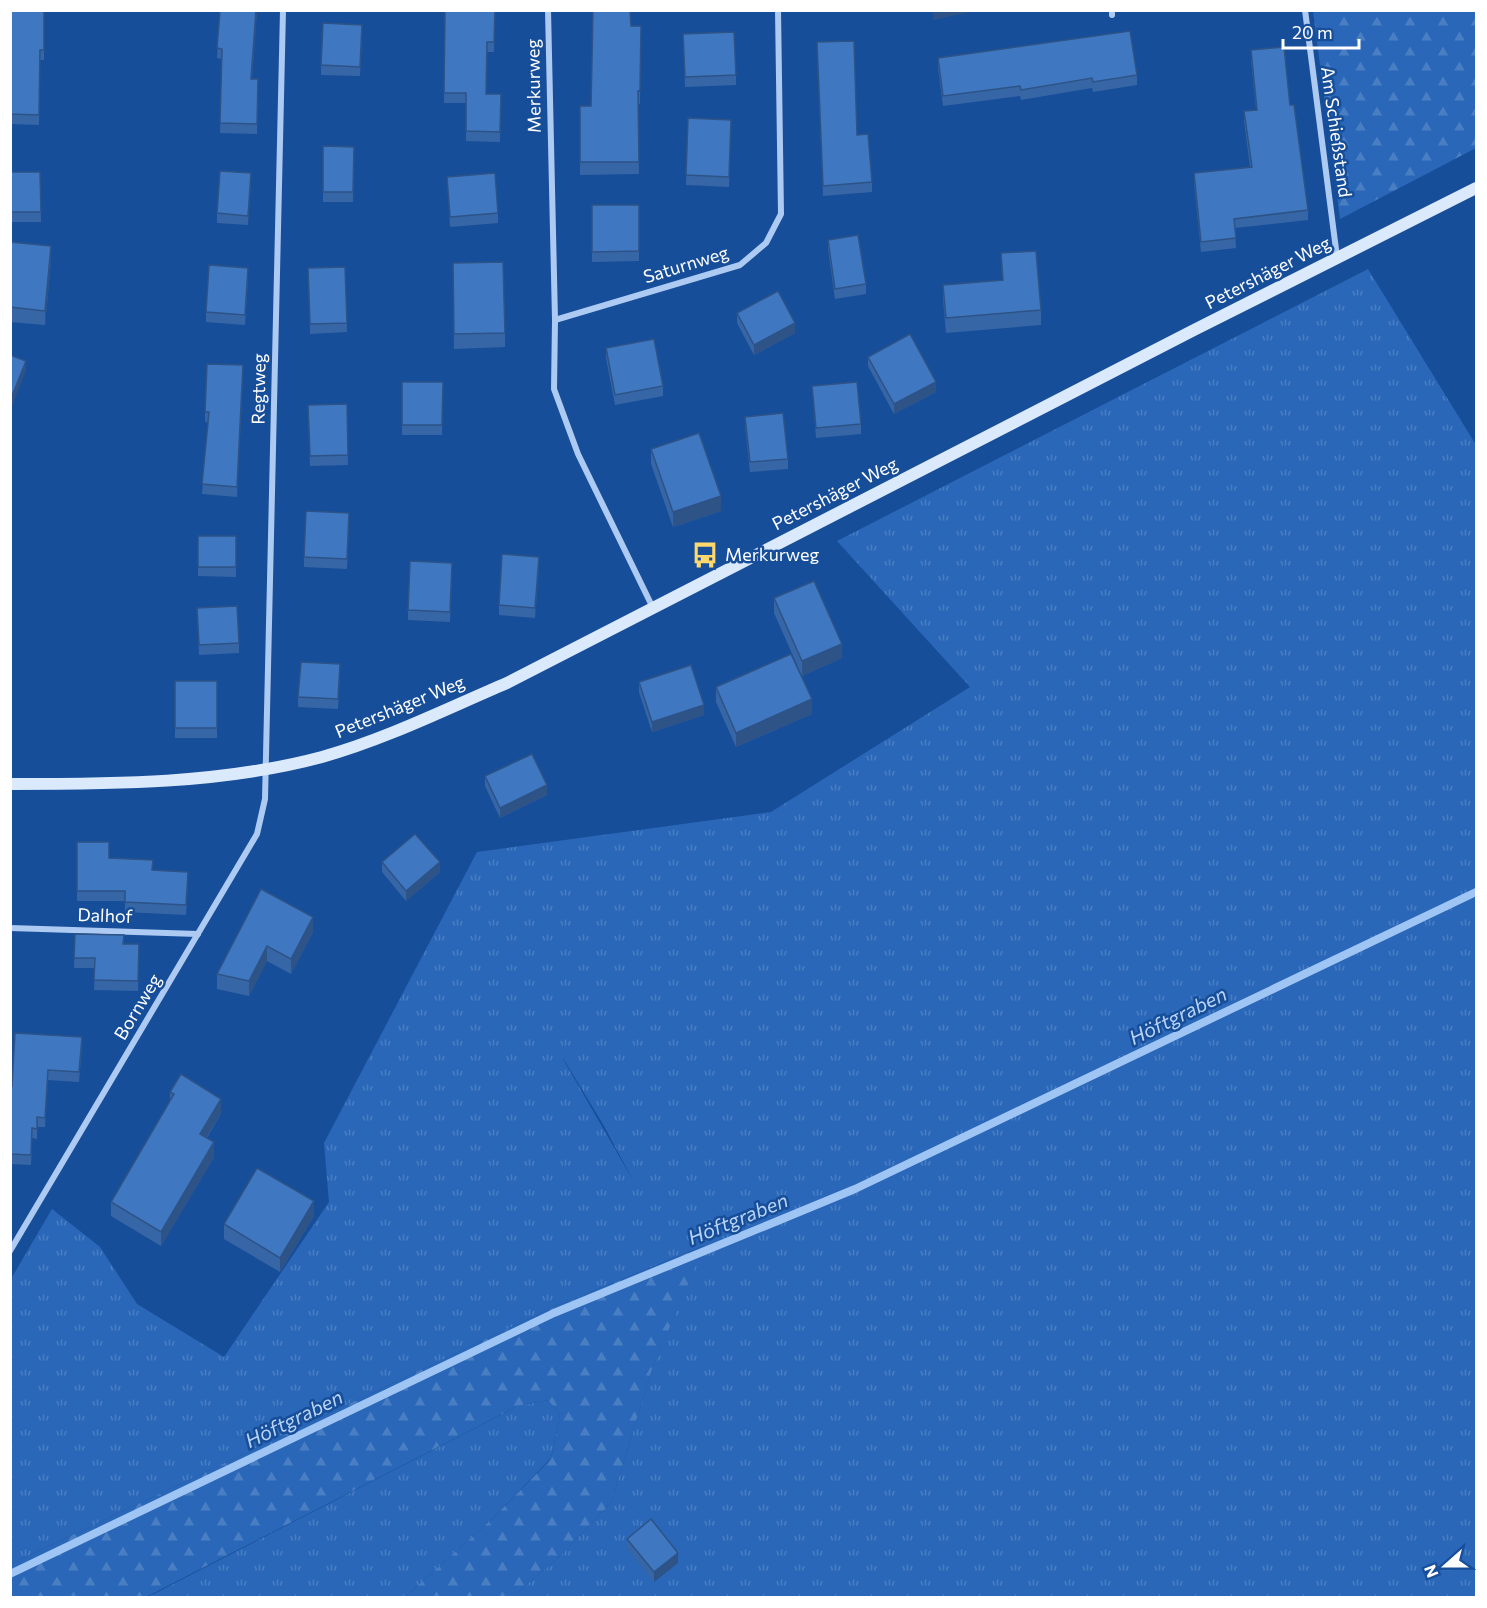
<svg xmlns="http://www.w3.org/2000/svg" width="1487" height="1608" viewBox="0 0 1487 1608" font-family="Commissioner,sans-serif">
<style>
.grass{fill:url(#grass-tufts);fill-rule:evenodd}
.forest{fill:url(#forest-firs)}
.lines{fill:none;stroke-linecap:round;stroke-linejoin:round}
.stream{stroke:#9fc5f4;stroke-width:8}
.street{stroke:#accaf2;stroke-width:6}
.secondary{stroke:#dbe9fc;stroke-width:12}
.wall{fill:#3766a6}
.shaded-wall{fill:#2d5387}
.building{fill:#4077c1;stroke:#2d5387;stroke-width:1.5}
.labels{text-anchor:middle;stroke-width:5;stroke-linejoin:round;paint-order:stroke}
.street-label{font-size:18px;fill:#fff;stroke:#174e9a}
.poi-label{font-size:18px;fill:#fff;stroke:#174e9a;text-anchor:start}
.water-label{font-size:20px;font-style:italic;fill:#b9d4f8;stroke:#174e9a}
</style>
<defs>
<pattern id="grass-tufts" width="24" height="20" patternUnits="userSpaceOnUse" patternTransform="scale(1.5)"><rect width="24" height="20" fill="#2a67b8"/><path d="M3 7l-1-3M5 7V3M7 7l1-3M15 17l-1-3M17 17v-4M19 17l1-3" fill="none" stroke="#4a7ec3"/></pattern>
<pattern id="forest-firs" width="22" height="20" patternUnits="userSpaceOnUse" patternTransform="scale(1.5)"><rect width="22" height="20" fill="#2a67b8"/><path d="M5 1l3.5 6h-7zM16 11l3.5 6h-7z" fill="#4a7ec3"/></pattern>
</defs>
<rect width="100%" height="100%" fill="#174e9a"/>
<g class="grass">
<path d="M1368 269 1476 445V1597H512L559 1557 611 1503 652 1369 703 1246 554 1307 11 1564V1279L52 1209 100 1247 137 1304 224 1357 329 1202 324 1143 477 852 771 812 970 687 837 541ZM563 1058 604 1126 634 1182 563 1059Z"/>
<polygon points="548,1400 560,1415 551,1458 492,1519 405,1597 146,1598 518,1406"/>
</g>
<g class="forest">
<polygon points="1313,11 1476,11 1476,148 1340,219"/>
<polygon points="704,1246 652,1369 611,1503 559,1557 512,1597 405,1597 492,1519 551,1459 560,1415 548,1400 518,1406 146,1597 11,1597 11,1564 554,1307"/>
</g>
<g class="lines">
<polyline class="stream" points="10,1574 554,1313 855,1189 1476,892"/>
<g class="street">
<polyline points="548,10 555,320 554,389 578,454 653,608"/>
<polyline points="1112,10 1112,15"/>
<polyline points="1305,10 1337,257"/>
<polyline points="555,320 740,265 766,243 781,214 778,10"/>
<polyline points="10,928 198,934"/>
<polyline points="10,1251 257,834 265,799 283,10"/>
</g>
<path class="secondary" d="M10 784C114 784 221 784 322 757 386 739 446 709 507 683L1194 330 1476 188"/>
</g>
<g class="wall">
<polygon points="10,10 44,10 44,60 40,60 39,125 10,124"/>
<polygon points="220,10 257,10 252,79 258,79 257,134 220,133 222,59 217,58"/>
<polygon points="445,10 495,10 494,52 487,52 486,94 501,94 500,142 466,141 466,103 444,103"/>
<polygon points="589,10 630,10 631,26 641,26 640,104 638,104 639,174 580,175 580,106 591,106 593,12 589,12"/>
<polygon points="683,34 736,75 736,85 685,87"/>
<polygon points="362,35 360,76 321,75 321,65"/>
<polygon points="1251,50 1290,105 1308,210 1308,220 1235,228 1236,248 1201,252 1194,183 1194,173 1250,167 1244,121 1244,111 1256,110 1251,60"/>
<polygon points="817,52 857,135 872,182 872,192 823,196"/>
<polygon points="938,58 1137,75 1137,85 1093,92 1092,88 1021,100 1020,96 943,106 938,68"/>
<polygon points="688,118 731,120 729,187 686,185"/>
<polygon points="323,146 354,147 353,202 323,202"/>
<polygon points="10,172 40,172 41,222 10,222"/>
<polygon points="447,177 498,213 498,223 450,227"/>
<polygon points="251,183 248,225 217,223 217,213"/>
<polygon points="592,205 639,205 639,261 592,262"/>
<polygon points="828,240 866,284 866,294 835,299 828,249"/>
<polygon points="10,242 51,261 45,325 10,322"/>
<polygon points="1001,253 1041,310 1041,325 946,333 943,299 943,285 1002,280"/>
<polygon points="345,267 347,332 310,334 308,268"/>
<polygon points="248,278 245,325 206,322 206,312"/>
<polygon points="453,278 505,333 505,347 454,349"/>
<polygon points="737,313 795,333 754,355 737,323"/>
<polygon points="606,348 663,386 663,396 615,405 606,358"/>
<polygon points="868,357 936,392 894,414 868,366"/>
<polygon points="243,375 237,497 202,494 208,422 205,422 205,412"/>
<polygon points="402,382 443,382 442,435 402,435"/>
<polygon points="812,386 861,424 861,434 816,438"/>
<polygon points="347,404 348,465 310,466 308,405"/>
<polygon points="745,417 788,459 788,469 750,472 745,426"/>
<polygon points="651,449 721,511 673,527 651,464"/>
<polygon points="349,523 347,569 304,567 304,557"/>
<polygon points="198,536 236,536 236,577 198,576"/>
<polygon points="539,567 535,618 499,615 499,605"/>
<polygon points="452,573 450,622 408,620 408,610"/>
<polygon points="774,598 842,658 802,676 774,613"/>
<polygon points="197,608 239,643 239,653 199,655"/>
<polygon points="340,674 338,709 298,707 298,697"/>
<rect x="175" y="681" width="42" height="57"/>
<polygon points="639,682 704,715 652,732 639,692"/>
<polygon points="716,687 812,714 736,747 716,702"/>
<polygon points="485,776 547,795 500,818 485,786"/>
<polygon points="77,842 109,858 153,870 188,882 186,915 125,912 125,901 77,901"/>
<polygon points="382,862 440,872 406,901 382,872"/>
<polygon points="261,889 313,932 291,974 267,961 249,996 217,989 217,974"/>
<polygon points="75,934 124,944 139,944 138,991 94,990 95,968 74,968"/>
<polygon points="82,1047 79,1082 48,1080 45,1127 37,1127 37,1139 32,1138 31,1165 10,1164 10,1085"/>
<polygon points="170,1092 221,1113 207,1138 214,1157 161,1246 111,1216 111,1202 170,1101"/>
<polygon points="314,1216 280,1272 224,1239 224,1224"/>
<polygon points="627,1539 678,1563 654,1582 627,1548"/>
</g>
<g class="shaded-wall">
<polygon points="256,10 257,10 251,89 251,79"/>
<polygon points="933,10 976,10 976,11 933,20"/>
<polygon points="251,173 251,183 248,225 248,216"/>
<polygon points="51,246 51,261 45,325 45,311"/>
<polygon points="795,323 795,333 754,355 754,345"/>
<polygon points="26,361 26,371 10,411 10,401"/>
<polygon points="243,365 243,375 237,497 237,487"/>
<polygon points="936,382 936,392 894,414 894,404"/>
<polygon points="721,496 721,511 673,527 673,512"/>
<polygon points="539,557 539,567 535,618 535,608"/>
<polygon points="842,644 842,658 802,676 802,661"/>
<polygon points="812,699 812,714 736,747 736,733"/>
<polygon points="704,705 704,715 652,732 652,722"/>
<polygon points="547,785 547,795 500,818 500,808"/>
<polygon points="440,862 440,872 406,901 406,891"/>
<polygon points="313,917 313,932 291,974 291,959"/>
<polygon points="267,946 267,961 249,996 249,981"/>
<polygon points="48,1070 48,1080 45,1127 45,1118"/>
<polygon points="221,1099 221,1113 200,1148 200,1134"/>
<polygon points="214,1142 214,1157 161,1246 161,1232"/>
<polygon points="314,1201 314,1216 280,1272 280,1258"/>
<polygon points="678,1553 678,1563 654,1582 654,1572"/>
</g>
<g class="building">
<polygon points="10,10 44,10 44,50 40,50 39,115 10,114"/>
<polygon points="220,10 256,10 251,79 258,79 257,124 220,123 222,49 217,48"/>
<polygon points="445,10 495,10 494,42 487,42 486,94 501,94 500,132 466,131 466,93 444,93"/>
<polygon points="593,10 630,10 631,26 641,26 640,91 638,91 639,162 580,162 580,106 591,106"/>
<polygon points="323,23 362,25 360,67 321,65"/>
<polygon points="1130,31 1137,75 1093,82 1092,78 1021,90 1020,86 943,96 938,58"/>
<polygon points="734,32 736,75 685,77 683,34"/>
<polygon points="854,41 857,135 868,134 872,182 823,186 817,42"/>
<polygon points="1284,47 1290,105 1294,105 1308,210 1234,219 1236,238 1201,242 1194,173 1252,167 1244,111 1257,110 1251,50"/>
<polygon points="688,118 731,120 729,177 686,175"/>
<polygon points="323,146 354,147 353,192 323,192"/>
<polygon points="220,171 251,173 248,216 217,213"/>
<polygon points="10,172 40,172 41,212 10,212"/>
<polygon points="495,173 498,213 450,217 447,177"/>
<polygon points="592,205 639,205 639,251 592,252"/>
<polygon points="858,235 866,284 835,289 828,240"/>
<polygon points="10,242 51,246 45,311 10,307"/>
<polygon points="1036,251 1041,310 946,318 943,285 1003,280 1001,253"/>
<polygon points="503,262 505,333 454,334 453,263"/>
<polygon points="209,265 248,268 245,315 206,312"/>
<polygon points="345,267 347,323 310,324 308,268"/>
<polygon points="778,291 795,323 754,345 737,313"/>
<polygon points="910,334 936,382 894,404 868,357"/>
<polygon points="654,339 663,386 615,395 606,348"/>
<polygon points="10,355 26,361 10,401"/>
<polygon points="207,364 243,365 237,487 202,484 209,412 205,412"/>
<polygon points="402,382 443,382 442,425 402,425"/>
<polygon points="857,382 861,424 816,428 812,386"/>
<polygon points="347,404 348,455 310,456 308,405"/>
<polygon points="783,413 788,459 750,462 745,417"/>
<polygon points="699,433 721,496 673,512 651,449"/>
<polygon points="306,511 349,513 347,559 304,557"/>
<rect x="198" y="536" width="38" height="31"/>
<polygon points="502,554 539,557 535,608 499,605"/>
<polygon points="410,561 452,563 450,612 408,610"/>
<polygon points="814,581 842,644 802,661 774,598"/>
<polygon points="237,606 239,643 199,645 197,608"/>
<polygon points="791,654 812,699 736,733 716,687"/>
<polygon points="301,662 340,664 338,699 298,697"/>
<polygon points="691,665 704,705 652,722 639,682"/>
<rect x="175" y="681" width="42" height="47"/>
<polygon points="532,754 547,785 500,808 485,776"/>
<polygon points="415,834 440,862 406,891 382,862"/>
<polygon points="77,842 109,842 109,858 153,860 152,870 188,872 186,905 125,902 125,891 77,891"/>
<polygon points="261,889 313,917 291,959 267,946 249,981 217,974"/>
<polygon points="75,934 124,935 123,944 139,944 138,981 94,980 95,958 74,958"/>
<polygon points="15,1033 82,1037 79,1072 48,1070 45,1118 37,1117 37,1129 32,1128 31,1155 10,1154 10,1085 12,1086"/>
<polygon points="181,1074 221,1099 200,1134 214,1142 161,1232 111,1202 174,1094 170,1092"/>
<polygon points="257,1168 314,1201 280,1258 224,1224"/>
<polygon points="651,1519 678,1553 654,1572 627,1539"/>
</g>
<defs>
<g id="bus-bare" transform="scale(2.07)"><path d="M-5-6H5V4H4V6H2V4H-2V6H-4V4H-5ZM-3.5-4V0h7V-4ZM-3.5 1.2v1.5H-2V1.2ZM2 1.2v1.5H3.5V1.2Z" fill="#ffd86d" stroke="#174e9a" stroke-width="2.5" paint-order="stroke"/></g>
</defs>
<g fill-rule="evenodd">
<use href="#bus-bare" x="705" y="555"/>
</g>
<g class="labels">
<g class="street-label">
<text transform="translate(534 86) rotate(-91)" y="6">Merkurweg</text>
<text transform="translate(1336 132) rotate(82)" y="6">Am Schießstand</text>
<text transform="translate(686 265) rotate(-17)" y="6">Saturnweg</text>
<text transform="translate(1268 273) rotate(-27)" y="6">Petershäger Weg</text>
<text transform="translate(259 389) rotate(-89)" y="6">Regtweg</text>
<text transform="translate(835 494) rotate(-27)" y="6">Petershäger Weg</text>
<text transform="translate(400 707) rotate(-22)" y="6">Petershäger Weg</text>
<text transform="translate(105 916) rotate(2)" y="6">Dalhof</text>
<text transform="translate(138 1007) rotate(-59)" y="6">Bornweg</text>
</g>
<g class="poi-label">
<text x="725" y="561">Merkurweg</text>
</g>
<g class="water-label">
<text transform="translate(1178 1016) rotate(-26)" y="7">Höftgraben</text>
<text transform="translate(738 1219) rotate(-22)" y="7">Höftgraben</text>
<text transform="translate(294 1419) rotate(-26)" y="7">Höftgraben</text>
</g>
</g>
<rect width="1487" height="1608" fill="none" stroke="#ffffff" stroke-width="24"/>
<g transform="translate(1445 1566) rotate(249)" stroke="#174e9a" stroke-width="4.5" paint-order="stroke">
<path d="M0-4.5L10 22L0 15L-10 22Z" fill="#ffffff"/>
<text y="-9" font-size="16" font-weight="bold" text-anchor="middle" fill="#ffffff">N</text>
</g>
<path d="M1283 39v9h76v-9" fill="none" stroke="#ffffff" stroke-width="3"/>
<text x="1292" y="39" font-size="18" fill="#ffffff" stroke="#174e9a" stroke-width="4.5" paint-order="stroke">20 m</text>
</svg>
